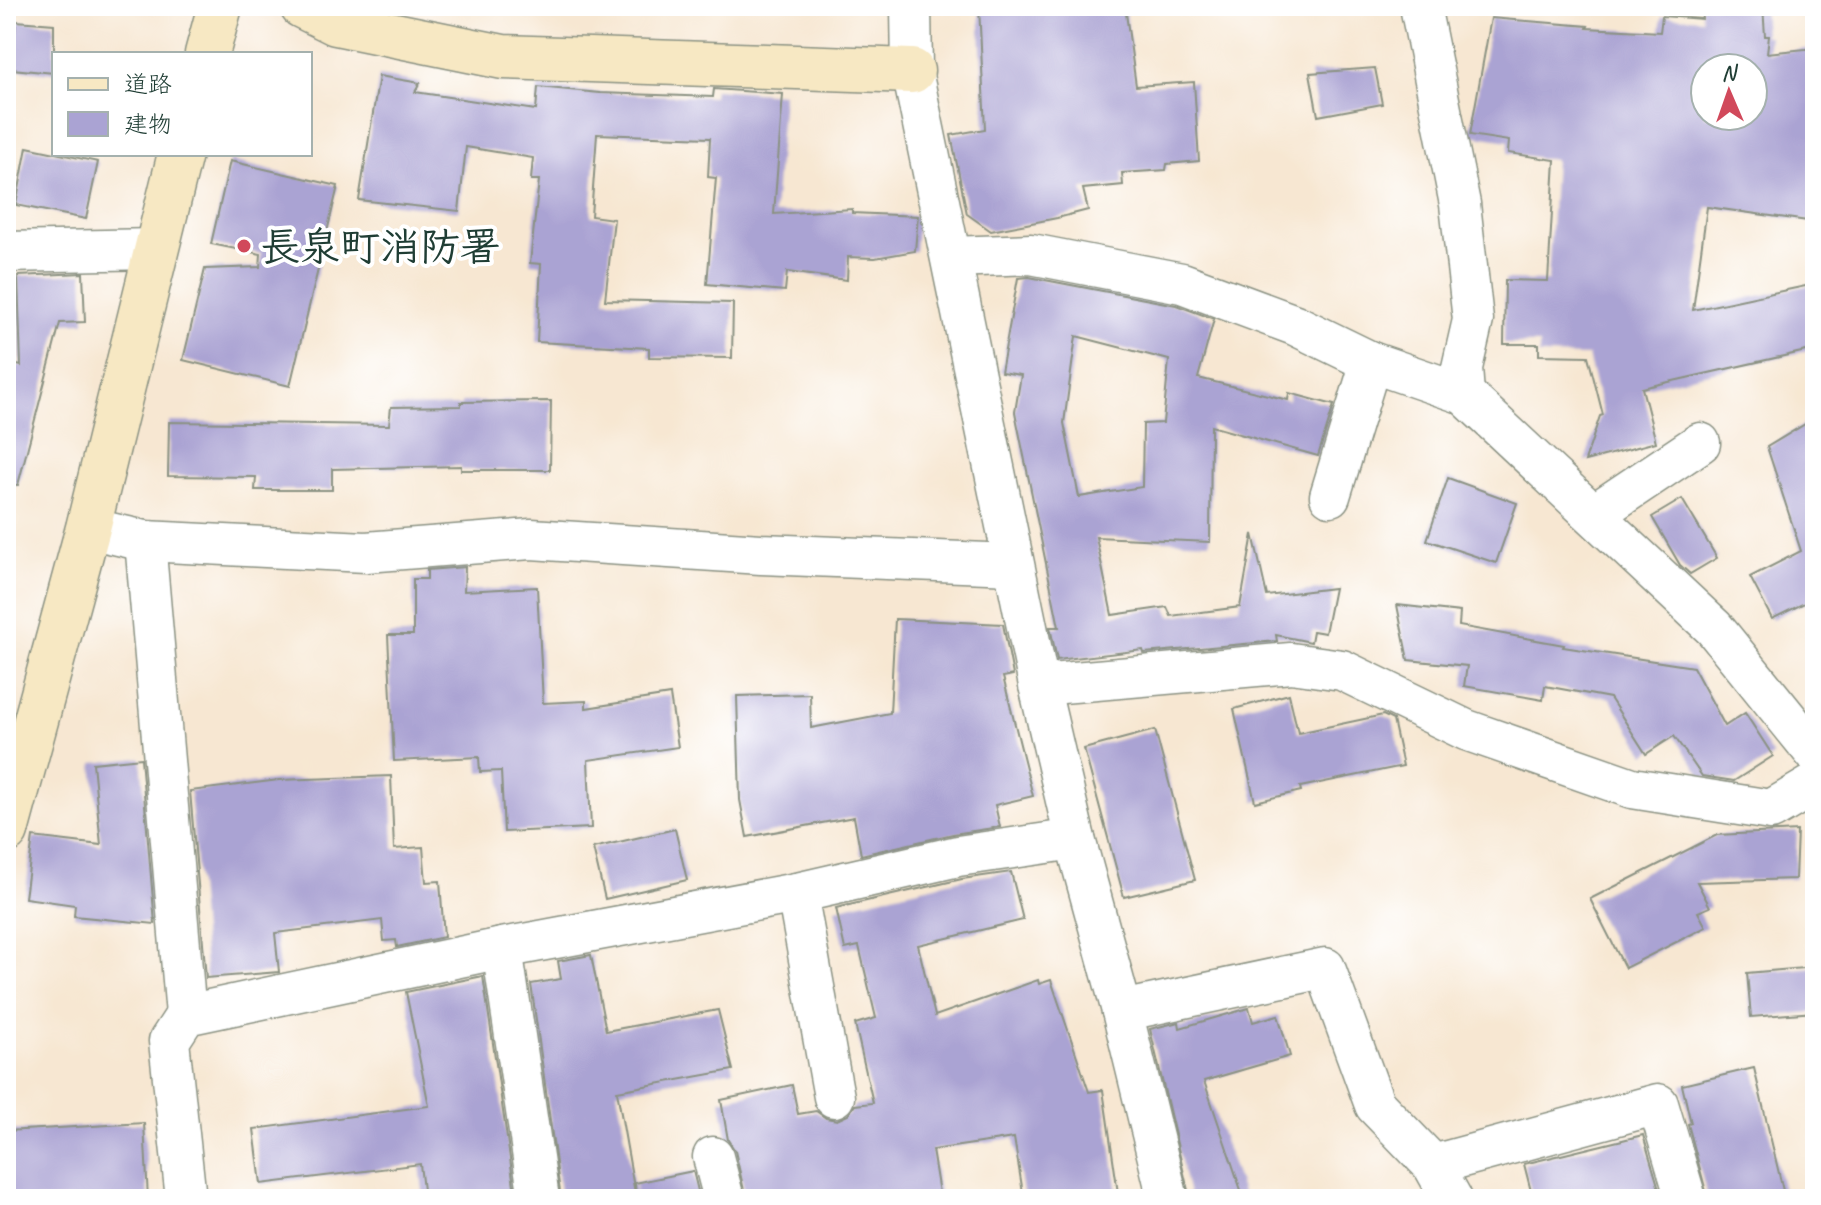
<svg xmlns="http://www.w3.org/2000/svg" width="1821" height="1205" viewBox="0 0 1821 1205" font-family="Caveat,'Klee One',sans-serif">
<style>
.building{fill:#aaa3d3;fill-rule:evenodd}
.lines{fill:none;stroke-linecap:round;stroke-linejoin:round}
.street-casing{stroke:#8b9283;stroke-width:43}
.secondary-casing{stroke:#8b9283;stroke-width:47}
.street{stroke:#fff;stroke-width:40}
.secondary{stroke:#f7e8c3;stroke-width:44}
.poi-dot{fill:#d1495b;stroke:#fff;stroke-width:3}
.labels{text-anchor:middle;stroke-width:8;stroke-linejoin:round;paint-order:stroke}
.poi-label{font-size:40px;font-weight:bold;fill:#1f3d34;stroke:#fff;text-anchor:start}
</style>
<rect width="100%" height="100%" fill="#fff"/>
<filter id="ink" filterUnits="userSpaceOnUse"><feTurbulence type="fractalNoise" baseFrequency=".0125" numOctaves="2"/><feDisplacementMap in="SourceGraphic" scale="16" xChannelSelector="R" yChannelSelector="G"/><feConvolveMatrix kernelMatrix="1 2 1 2 8 2 1 2 1" color-interpolation-filters="sRGB"/></filter>
<filter id="wash" filterUnits="userSpaceOnUse"><feTurbulence type="fractalNoise" baseFrequency=".006" numOctaves="4" result="noise"/><feDisplacementMap in="SourceGraphic" scale="32" xChannelSelector="R" yChannelSelector="G"/><feGaussianBlur stdDeviation="1.8" result="paint"/><feColorMatrix in="noise" values="0 0 0 0 0 0 0 0 0 0 0 0 0 0 0 0 0 1.4 0 .05"/><feComposite in="paint" operator="in"/></filter>
<g filter="url(#wash)">
<rect width="100%" height="100%" fill="#f7e7d2"/>
<g id="blocks">
<g class="building">
<polygon points="979,6 1125,6 1136,86 1194,82 1199,161 1167,164 1166,170 1122,173 1123,185 1083,189 1088,210 1057,218 991,231 967,214 951,135 985,129"/>
<path d="M1701 6H1763L1765 36H1769L1767 53 1815 48V222L1707 207 1693 310 1815 284V349L1642 388 1656 442 1585 461 1600 416 1603 415 1588 356 1539 355V344H1504L1505 280 1548 281 1555 160 1508 153 1509 141 1470 135 1491 18 1588 26 1587 28 1660 32 1662 16 1702 19ZM1705 68H1753V116H1705Z"/>
<polygon points="16,21 54,24 54,73 12,69"/>
<polygon points="1375,68 1382,104 1318,116 1310,73"/>
<polygon points="379,76 420,83 415,92 536,110 538,87 600,93 713,97 714,89 783,94 774,214 852,209 852,213 918,216 915,251 875,258 848,257 847,280 787,272 785,291 707,284 716,178 708,177 710,138 597,134 591,216 614,219 605,300 733,303 732,358 649,357 649,348 537,342 541,264 530,263 539,180 531,180 533,158 466,147 459,211 359,200"/>
<polygon points="27,147 98,162 86,219 16,205"/>
<polygon points="230,161 338,186 290,386 183,360 205,269 260,267 261,254 211,244"/>
<polygon points="83,273 85,322 60,323 18,485 6,484 6,362 21,366 18,276"/>
<path d="M1029 277 1176 305 1214 319 1198 378 1288 400 1289 393 1334 405 1318 456 1211 426 1210 542 1096 537 1112 615 1167 607 1171 616 1240 607 1253 534 1267 596 1334 588 1325 633 1313 631 1311 642 1276 635 1277 641 1144 653 1143 650 1057 660 1050 627H1059L1015 412 1021 375 1001 372 1018 278ZM1076 336 1169 360 1163 423 1143 424 1142 487 1079 497 1064 423Z"/>
<polygon points="551,401 550,470 461,470 461,466 332,469 332,490 255,490 256,477 168,476 169,422 389,425 391,407 461,406 461,402"/>
<polygon points="1815,418 1815,598 1772,619 1750,577 1801,551 1767,447"/>
<polygon points="1448,478 1517,503 1496,563 1427,540"/>
<polygon points="1682,499 1717,558 1690,574 1680,565 1652,517"/>
<polygon points="465,567 464,591 537,587 543,703 586,701 586,708 670,695 678,747 588,760 591,828 504,832 501,771 480,772 479,757 394,761 388,635 413,635 413,579 427,579 427,570"/>
<polygon points="1397,605 1460,612 1459,626 1564,645 1563,647 1693,667 1725,726 1745,713 1773,756 1734,781 1702,776 1674,736 1646,754 1610,698 1545,686 1543,700 1464,686 1467,666 1408,660"/>
<polygon points="895,619 1003,624 1013,675 1003,677 1033,796 995,805 1000,827 953,834 861,855 854,817 747,837 740,800 737,696 810,694 811,728 890,713"/>
<polygon points="1289,694 1298,733 1383,715 1393,720 1403,766 1300,787 1301,791 1255,802 1234,709"/>
<polygon points="1155,730 1195,880 1124,897 1084,749"/>
<polygon points="141,758 155,924 74,916 75,905 25,898 33,837 101,845 93,763"/>
<polygon points="391,776 394,849 423,847 426,882 440,881 444,937 397,947 396,940 384,941 382,920 275,933 279,972 206,978 190,791 279,780"/>
<polygon points="675,829 687,880 605,899 593,848"/>
<polygon points="1797,831 1795,879 1697,882 1710,907 1698,912 1706,927 1625,968 1590,899 1717,835"/>
<polygon points="1011,872 1023,920 918,945 935,1016 1038,980 1039,984 1051,980 1089,1092 1103,1090 1118,1193 1075,1199 1024,1199 1014,1138 932,1150 940,1199 746,1199 735,1151 728,1140 721,1100 792,1085 798,1114 816,1111 826,1118 837,1120 848,1115 855,1105 873,1103 855,1024 876,1018 859,946 845,949 836,908 962,879"/>
<polygon points="591,955 606,1031 718,1010 733,1070 617,1091 636,1199 635,1183 693,1171 700,1199 561,1199 531,984 561,979 558,961"/>
<polygon points="1815,967 1815,1012 1751,1017 1747,973"/>
<polygon points="483,976 516,1199 424,1199 420,1164 261,1184 254,1129 429,1106 406,992"/>
<polygon points="1249,1008 1253,1022 1278,1015 1290,1056 1204,1081 1244,1199 1190,1199 1150,1029 1179,1022 1180,1028"/>
<polygon points="1754,1068 1785,1199 1708,1199 1688,1124 1691,1123 1682,1085"/>
<polygon points="144,1123 148,1199 6,1199 6,1131"/>
<polygon points="1643,1135 1662,1199 1533,1199 1524,1164"/>
</g>
</g>
</g>
<g filter="url(#ink)">
<use href="#blocks" fill-opacity="0" stroke="#8b9283" stroke-width="2"/>
<g class="lines">
<g class="street-casing">
<g id="street">
<polyline points="911,6 912,71 1039,685 1075,839 1122,1011 1168,1199"/>
<polyline points="1420,6 1460,204 1473,320 1462,368 1464,394"/>
<polyline points="6,252 155,249"/>
<polyline points="951,257 1031,254 1182,283 1295,325 1371,362 1464,394 1714,628 1815,753"/>
<polyline points="1330,496 1371,362"/>
<polyline points="1594,514 1700,443"/>
<polyline points="88,528 145,541 366,552 531,539 761,554 1013,564"/>
<polyline points="145,541 186,1015"/>
<polyline points="1039,685 1291,663 1342,670 1466,730 1632,788 1771,810 1815,784"/>
<polyline points="797,893 834,1097"/>
<polyline points="502,948 539,1199"/>
<polyline points="1122,1011 1325,968 1375,1105 1433,1165 1452,1199"/>
<polyline points="713,1157 724,1199"/>
<polyline points="1433,1165 1658,1104 1686,1199"/>
<polyline points="186,1199 169,1041 186,1015 502,948 797,893 958,856 1075,839"/>
</g>
</g>
<g class="secondary-casing">
<g id="secondary">
<polyline points="302,6 336,23 503,57 912,71"/>
<polyline points="207,54 220,6"/>
<polyline points="6,831 88,528 180,154"/>
</g>
</g>
<use href="#street" class="street"/>
<use href="#secondary" class="secondary"/>
</g>
</g>
<circle class="poi-dot" cx="244" cy="246" r="8"/>
<g class="labels">
<g class="poi-label">
<text x="260" y="260">長泉町消防署</text>
</g>
</g>
<rect width="1821" height="1205" fill="none" stroke="#fff" stroke-width="32"/>
<rect x="52" y="52" width="260" height="104" fill="#ffffff" stroke="#a5b1ae" stroke-width="2"/>
<rect x="68" y="78" width="40" height="12" fill="#f7e8c3" stroke="#a5b1ae" stroke-width="2"/>
<text x="124" y="92" font-size="24" fill="#1f3d34">道路</text>
<rect x="68" y="112" width="40" height="24" fill="#aaa3d3" stroke="#a5b1ae" stroke-width="2"/>
<text x="124" y="132" font-size="24" fill="#1f3d34">建物</text>
<g transform="translate(1729 92) rotate(358)"><circle r="38" fill="#ffffff" stroke="#a5b1ae" stroke-width="2"/>
<path d="M0-6L14 30L0 20L-14 30Z" fill="#d1495b"/>
<text y="-12" font-size="22" font-weight="bold" text-anchor="middle" fill="#1f3d34">N</text>
</g>
</svg>
